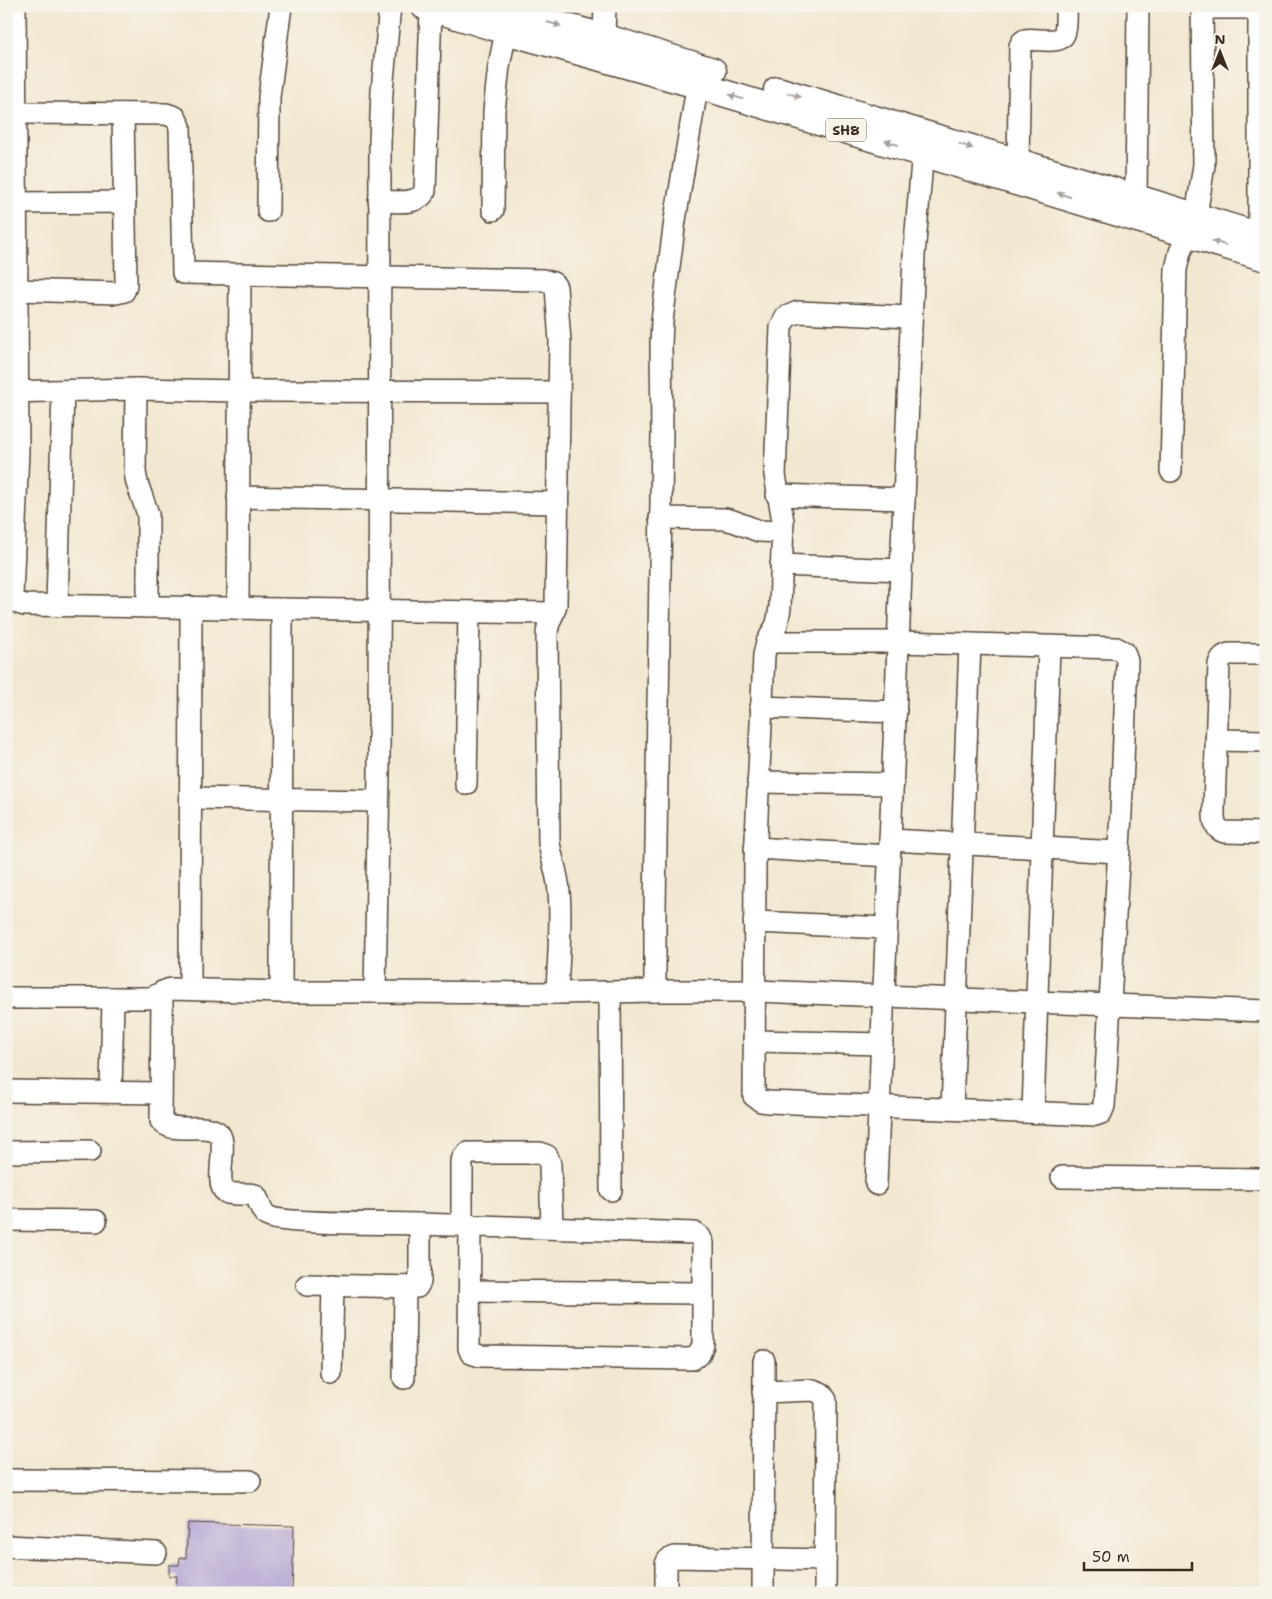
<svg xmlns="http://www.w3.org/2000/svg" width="1272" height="1599" viewBox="0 0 1272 1599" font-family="'Shantell Sans',sans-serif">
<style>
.building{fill:#bcadd6}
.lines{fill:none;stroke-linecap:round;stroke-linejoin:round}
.minor-casing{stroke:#564639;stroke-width:24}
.major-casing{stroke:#564639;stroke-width:29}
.minor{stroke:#fff;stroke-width:21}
.major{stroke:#fff;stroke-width:26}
.oneway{fill:#a79f9a}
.labels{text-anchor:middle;stroke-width:4;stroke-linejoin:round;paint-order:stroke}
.shield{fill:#f7f3e8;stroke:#73665b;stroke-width:1}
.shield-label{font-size:14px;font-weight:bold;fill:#3b2a1e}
</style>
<rect width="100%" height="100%" fill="#f7f3e8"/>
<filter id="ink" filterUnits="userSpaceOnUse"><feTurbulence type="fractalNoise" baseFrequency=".02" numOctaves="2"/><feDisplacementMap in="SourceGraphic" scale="10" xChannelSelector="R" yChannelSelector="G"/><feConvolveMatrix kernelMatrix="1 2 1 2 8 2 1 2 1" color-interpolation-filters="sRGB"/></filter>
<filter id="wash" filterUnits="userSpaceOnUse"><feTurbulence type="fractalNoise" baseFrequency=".0096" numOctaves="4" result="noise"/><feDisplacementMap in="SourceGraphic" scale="20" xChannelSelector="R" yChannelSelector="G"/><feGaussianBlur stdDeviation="1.12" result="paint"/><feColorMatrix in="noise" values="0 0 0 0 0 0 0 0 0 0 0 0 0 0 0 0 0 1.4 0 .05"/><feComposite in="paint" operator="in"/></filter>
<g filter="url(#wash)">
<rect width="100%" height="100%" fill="#f2e8d1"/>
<g id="blocks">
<polygon class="building" points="188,1523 294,1526 292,1593 183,1593 183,1589 176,1589 177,1576 169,1576 169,1565 179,1565 180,1557 186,1558"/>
</g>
</g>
<g filter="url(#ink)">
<use href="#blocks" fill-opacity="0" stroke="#564639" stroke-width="1"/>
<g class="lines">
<g class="minor-casing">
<g id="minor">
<polyline points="15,6 18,450 12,596 13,600 21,604 25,605 553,613"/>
<polyline points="390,6 382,91 380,142 379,775 375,992 557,993 655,991 655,910 662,434 661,345 662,321 675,220 700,70"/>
<path d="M1202 8H1249C1255 10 1257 13 1259 20V235"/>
<polyline points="604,37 605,6"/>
<path d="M16 113 166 114 175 117 180 126 183 273 543 280 553 283 556 287 560 342 556 604C554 616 547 621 547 635L549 843C552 860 558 875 559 892 562 925 558 960 557 993"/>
<path d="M1018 162 1020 46 1022 42 1025 40C1036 37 1062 47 1065 31 1067 23 1066 14 1066 6"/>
<polyline points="1136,198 1138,6"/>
<path d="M379 201C393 201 418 206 425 191L431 8"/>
<polyline points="17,203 125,202"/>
<polyline points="493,210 494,111 499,66 506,31"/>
<polyline points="268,211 269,97 281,6"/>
<polyline points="17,290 116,293 124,291 126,286 126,280 123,114"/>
<polyline points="136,389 135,472 137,483 148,514 148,607"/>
<polyline points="6,392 136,389 239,391 559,392"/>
<polyline points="1171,471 1176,269 1180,252 1196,216 1204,165 1202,6"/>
<polyline points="777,495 904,499"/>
<polyline points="238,497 557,503"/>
<polyline points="660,518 725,519 733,521 759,531 782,532"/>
<polyline points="781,565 901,570"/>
<polyline points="57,605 63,391"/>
<polyline points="238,608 240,274"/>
<polyline points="767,642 898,642 1116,648 1124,652 1127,661 1121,813 1104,1106 1101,1113 1095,1115 769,1102 761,1101 754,1096 755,862 764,655 767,642 777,624 780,608 783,521 775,475 781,327 786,317 798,312 911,317"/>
<path d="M1266 654H1229C1223 656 1221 658 1219 664L1214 808C1214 818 1213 828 1224 832L1266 833"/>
<polyline points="761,707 896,712"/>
<polyline points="1216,740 1266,741"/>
<polyline points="758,782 893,784"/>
<polyline points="466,784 469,612"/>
<polyline points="191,798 378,801"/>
<polyline points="890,840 1119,852"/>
<polyline points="755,848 889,856"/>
<polyline points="754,922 886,928"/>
<polyline points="190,989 191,607"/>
<polyline points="655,991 754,991 1266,1011"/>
<path d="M162 992 161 1121C174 1135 202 1122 217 1132 231 1141 211 1187 228 1193 236 1195 246 1193 255 1195 260 1201 260 1210 266 1215 277 1225 398 1223 420 1224L695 1233 700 1237 703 1243V1345L699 1355 691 1359 480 1356 471 1353 469 1348 470 1225"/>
<polyline points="281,992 282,609"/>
<polyline points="610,992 611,1190"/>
<path d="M6 998H148C157 997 162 991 171 989L281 992H375"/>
<polyline points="754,1041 882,1044"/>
<polyline points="6,1091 161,1093"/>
<polyline points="111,1092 113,998"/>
<polyline points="952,1109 970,644"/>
<polyline points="1033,1112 1049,647"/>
<polyline points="6,1152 90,1151"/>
<polyline points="1062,1177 1266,1179"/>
<polyline points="876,1184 914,255 924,139"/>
<polyline points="6,1220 96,1221"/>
<polyline points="462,1225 462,1161 463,1158 468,1153 540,1153 547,1156 550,1164 552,1228"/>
<polyline points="307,1285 417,1287 420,1282 420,1224"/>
<polyline points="470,1291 703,1293"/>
<polyline points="331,1373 333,1285"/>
<polyline points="404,1378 405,1287"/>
<polyline points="763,1392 813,1390 821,1393 826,1400 825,1593"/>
<polyline points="6,1480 250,1481"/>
<polyline points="6,1546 156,1553"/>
<polyline points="666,1593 666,1564 668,1560 675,1557 825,1560"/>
<polyline points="763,1593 764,1361"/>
</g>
</g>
<g class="major-casing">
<g id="major">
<polyline points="424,6 506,31 697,85 1266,258"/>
<polyline points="490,6 604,37 713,71"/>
<polyline points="777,90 1088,183 1266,238"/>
</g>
</g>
<use href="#minor" class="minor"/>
<use href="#major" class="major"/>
</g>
<defs><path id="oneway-solid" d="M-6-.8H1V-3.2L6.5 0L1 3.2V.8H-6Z" transform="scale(1.25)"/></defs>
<g class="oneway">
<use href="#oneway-solid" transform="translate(554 24) rotate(15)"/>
<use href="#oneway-solid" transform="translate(794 95) rotate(17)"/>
<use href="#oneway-solid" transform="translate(736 97) rotate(-163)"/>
<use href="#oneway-solid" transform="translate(892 143) rotate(-163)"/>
<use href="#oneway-solid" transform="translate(966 146) rotate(17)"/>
<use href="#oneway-solid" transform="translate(1064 195) rotate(-163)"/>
<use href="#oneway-solid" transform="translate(1219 243) rotate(-163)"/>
</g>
</g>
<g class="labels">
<rect class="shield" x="826" y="118.5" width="40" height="23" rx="4"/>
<g class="shield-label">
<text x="846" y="135">SH8</text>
</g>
</g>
<rect width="1272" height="1599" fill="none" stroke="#f7f3e8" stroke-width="25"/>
<g transform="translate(1220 52)" stroke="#f7f3e8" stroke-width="4" paint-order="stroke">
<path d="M0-4L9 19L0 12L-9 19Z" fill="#3b2a1e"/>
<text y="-8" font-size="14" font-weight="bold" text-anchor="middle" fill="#3b2a1e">N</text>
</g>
<path d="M1084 1562v8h108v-8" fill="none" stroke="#3b2a1e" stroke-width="2.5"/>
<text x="1092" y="1562" font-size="15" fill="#3b2a1e" stroke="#f7f3e8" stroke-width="4" paint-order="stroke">50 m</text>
</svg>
